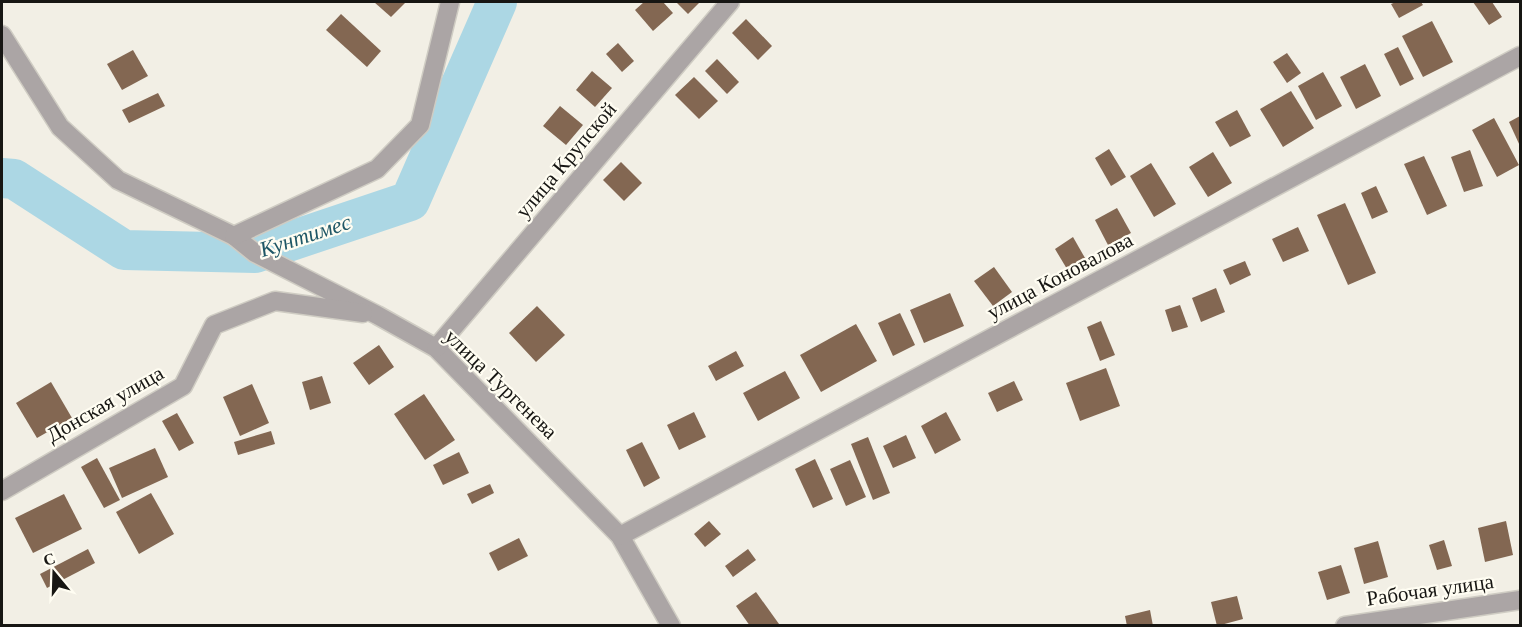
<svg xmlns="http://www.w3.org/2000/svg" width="1522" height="627" viewBox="0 0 1522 627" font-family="'Times New Roman',serif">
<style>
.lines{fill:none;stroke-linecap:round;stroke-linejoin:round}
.river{stroke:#acd7e4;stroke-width:40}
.building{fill:#836752}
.minor-casing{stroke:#cfccc3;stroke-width:21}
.minor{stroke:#aba5a5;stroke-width:18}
.labels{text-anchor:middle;stroke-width:4.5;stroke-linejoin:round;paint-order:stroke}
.street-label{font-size:21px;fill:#171613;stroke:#fffdf2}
.water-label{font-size:22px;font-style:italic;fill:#1f5766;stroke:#fffdf2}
</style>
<rect width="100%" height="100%" fill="#f2efe5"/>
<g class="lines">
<polyline class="river" points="2,178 14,179 124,250 255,253 410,201 497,2"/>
</g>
<g class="building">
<polygon points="374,2 406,2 391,17"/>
<polygon points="644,2 663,2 673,13 653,31 635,10"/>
<polygon points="676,2 697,2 699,3 688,14"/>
<polygon points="1396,2 1421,2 1423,5 1399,18 1391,4"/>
<polygon points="1473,2 1492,2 1502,17 1489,25"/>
<polygon points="341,14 381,51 367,67 326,30"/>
<polygon points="746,19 772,46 758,60 732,33"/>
<polygon points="1432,21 1453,62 1423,77 1402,36"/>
<polygon points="618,43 634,61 622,72 606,54"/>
<polygon points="1398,47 1414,79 1400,86 1384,54"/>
<polygon points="133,50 148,76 122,90 107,64"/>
<polygon points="1287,53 1301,73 1287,83 1273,62"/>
<polygon points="717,59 739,82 727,94 705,71"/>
<polygon points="1365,64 1381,96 1356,109 1340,77"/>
<polygon points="592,71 612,88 595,107 576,90"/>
<polygon points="1323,72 1342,106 1316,120 1298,86"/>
<polygon points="694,77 718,101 699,119 675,95"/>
<polygon points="1291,91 1314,128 1283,147 1260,109"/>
<polygon points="158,93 165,106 129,123 122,110"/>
<polygon points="560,106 583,125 566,145 543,126"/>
<polygon points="1237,110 1251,136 1230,147 1215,122"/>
<polygon points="1520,116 1520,146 1509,122"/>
<polygon points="1494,118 1519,165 1497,177 1472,130"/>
<polygon points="1109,149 1126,177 1111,186 1095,158"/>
<polygon points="1470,150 1483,186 1464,192 1451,157"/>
<polygon points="1213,152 1232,183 1208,197 1189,167"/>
<polygon points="1424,156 1447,206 1427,215 1404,164"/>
<polygon points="621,162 642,183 624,201 603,180"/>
<polygon points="1151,163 1176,204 1154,217 1130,176"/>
<polygon points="1376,186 1388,212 1372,219 1361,193"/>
<polygon points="1345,203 1376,273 1348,285 1317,215"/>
<polygon points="1117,208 1131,233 1108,245 1095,220"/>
<polygon points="1298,227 1309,251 1283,262 1272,239"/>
<polygon points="1073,237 1085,258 1067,269 1055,249"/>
<polygon points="1245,261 1251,275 1230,285 1223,270"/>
<polygon points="994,267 1012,292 993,306 974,281"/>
<polygon points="1216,288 1225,312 1201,322 1192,298"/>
<polygon points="950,293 964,326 924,343 910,310"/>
<polygon points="1180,305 1188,327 1172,332 1165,310"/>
<polygon points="537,306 565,335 536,362 509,333"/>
<polygon points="900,313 915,345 893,356 878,323"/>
<polygon points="1101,321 1115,355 1100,361 1087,327"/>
<polygon points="856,324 877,361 821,392 800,355"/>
<polygon points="379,345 394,367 369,385 353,363"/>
<polygon points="736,351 744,366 716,381 708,366"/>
<polygon points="1106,368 1120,406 1080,421 1066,383"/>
<polygon points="785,371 800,398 758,421 743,393"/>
<polygon points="322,376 331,403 310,410 302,382"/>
<polygon points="1014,381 1023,400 997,412 988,393"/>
<polygon points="51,382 72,418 37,438 16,403"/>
<polygon points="252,384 269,423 240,436 223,397"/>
<polygon points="424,394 455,440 425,460 394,414"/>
<polygon points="694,412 706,437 679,450 667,425"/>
<polygon points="946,412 961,440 935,454 921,426"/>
<polygon points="177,413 194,443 179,451 162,421"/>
<polygon points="271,431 275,444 238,455 234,442"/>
<polygon points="906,435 916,458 893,468 883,446"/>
<polygon points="868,437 890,493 873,500 851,444"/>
<polygon points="642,442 660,478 644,487 626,450"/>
<polygon points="155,448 168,477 122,498 109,468"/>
<polygon points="459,452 469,473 443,485 433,465"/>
<polygon points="97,458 120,500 104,508 81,467"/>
<polygon points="815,459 833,499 813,508 795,469"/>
<polygon points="850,460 866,497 846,506 830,469"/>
<polygon points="490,484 494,493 472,504 467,494"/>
<polygon points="151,493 174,534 139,554 116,512"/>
<polygon points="64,494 82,529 33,553 15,518"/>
<polygon points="709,521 721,534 705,547 694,534"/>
<polygon points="1506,521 1513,555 1485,562 1478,528"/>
<polygon points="519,538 528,556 498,571 489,553"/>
<polygon points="1444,540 1452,566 1437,570 1429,545"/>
<polygon points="1378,541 1388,577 1364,584 1354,548"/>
<polygon points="88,549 95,563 47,588 40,574"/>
<polygon points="748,549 756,560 733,577 725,566"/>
<polygon points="1341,565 1350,593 1327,600 1318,572"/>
<polygon points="756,592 779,624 777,626 750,626 736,606"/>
<polygon points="1237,596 1243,619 1217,626 1211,602"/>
<polygon points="1150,610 1153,626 1127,626 1125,616"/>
</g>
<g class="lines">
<g class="minor-casing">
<g id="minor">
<polyline points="2,35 60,127 118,180 234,236 255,253 377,315 436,348 620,536 671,626"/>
<polyline points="234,236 377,169 420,125 450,2"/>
<polyline points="436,348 730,2"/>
<polyline points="2,491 183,386 214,325 275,301 363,313"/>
<polyline points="620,536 1520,56"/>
<polyline points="1345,626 1520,600"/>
</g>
</g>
<use href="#minor" class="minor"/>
</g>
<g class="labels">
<g class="street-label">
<text transform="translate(566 160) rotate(-50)" y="7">улица Крупской</text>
<text transform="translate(1060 276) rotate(-28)" y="7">улица Коновалова</text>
<text transform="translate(501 384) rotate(44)" y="7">улица Тургенева</text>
<text transform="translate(105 404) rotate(-30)" y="7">Донская улица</text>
<text transform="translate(1430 590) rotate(-8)" y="7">Рабочая улица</text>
</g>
<g class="water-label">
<text transform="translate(305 235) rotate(-18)" y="8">Кунтимес</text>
</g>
</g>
<rect width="1522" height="627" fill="none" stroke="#171613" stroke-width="6"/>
<g transform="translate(54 573) rotate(341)" stroke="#fffdf2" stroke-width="4.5" paint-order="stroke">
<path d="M0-4.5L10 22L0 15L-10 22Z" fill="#171613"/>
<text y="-9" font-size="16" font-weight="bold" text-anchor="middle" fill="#171613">С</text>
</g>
</svg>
